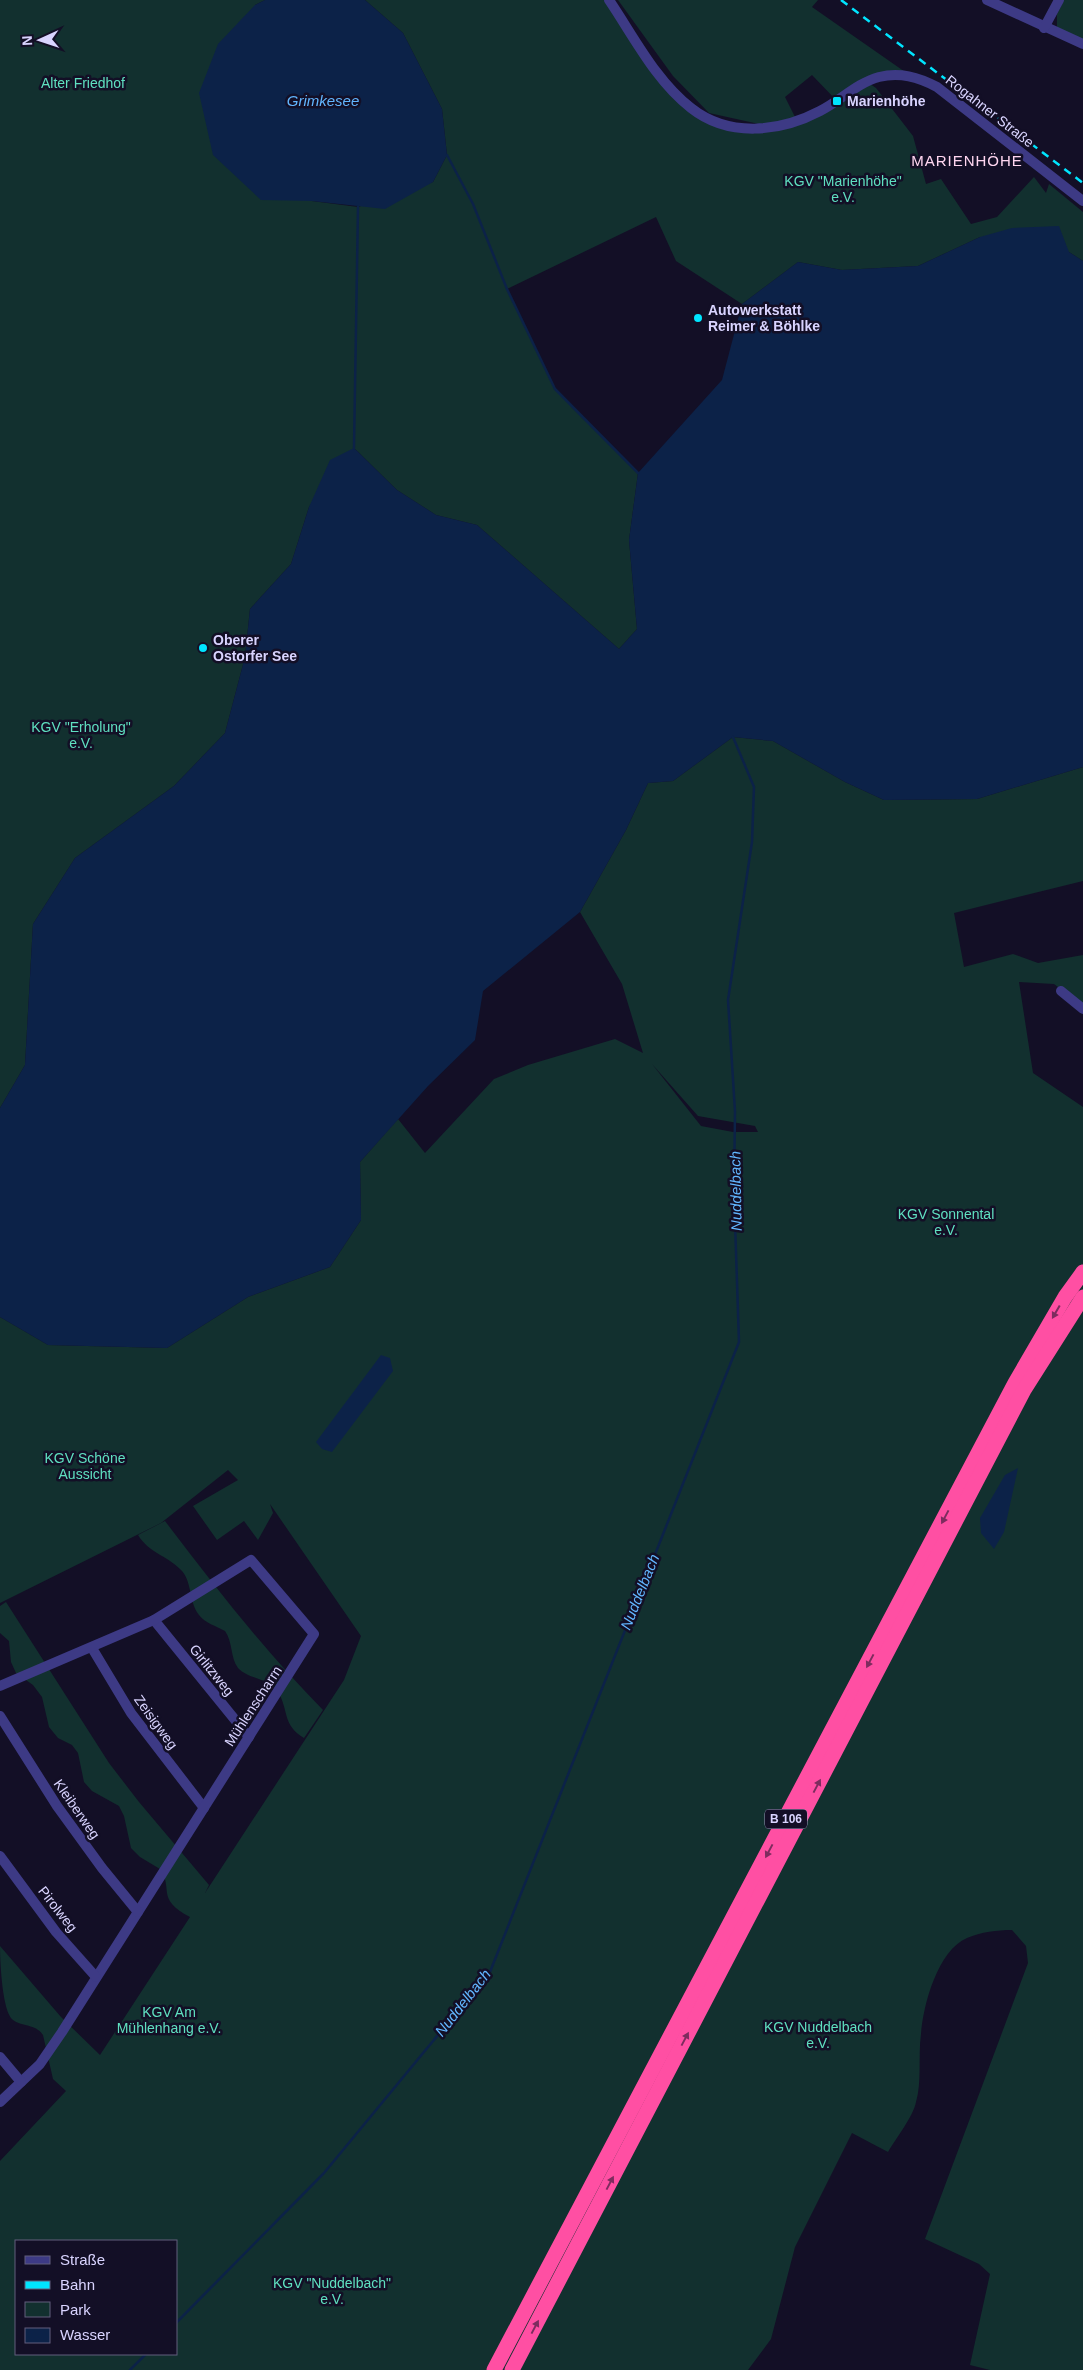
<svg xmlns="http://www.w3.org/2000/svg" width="1083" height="2370" viewBox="0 0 1083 2370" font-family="Arial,sans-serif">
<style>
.green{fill:#12302f;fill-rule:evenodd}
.water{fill:#0c2248}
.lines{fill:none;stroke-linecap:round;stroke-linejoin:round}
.stream{stroke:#0c2248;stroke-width:2.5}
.minor{stroke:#3d3a85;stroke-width:10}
.highway{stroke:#ff4fa3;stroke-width:15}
.rail{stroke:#00e5ff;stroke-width:2.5;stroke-dasharray:8 6;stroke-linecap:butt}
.oneway{fill:#7d2c5e}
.poi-dot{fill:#00e5ff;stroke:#130f26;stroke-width:2}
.labels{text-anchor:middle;stroke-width:5;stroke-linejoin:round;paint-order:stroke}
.shield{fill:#130f26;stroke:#9e99be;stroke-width:1}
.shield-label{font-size:12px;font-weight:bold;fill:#d9d4ff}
.park-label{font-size:14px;fill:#5fe0c0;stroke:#130f26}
.poi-label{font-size:14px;font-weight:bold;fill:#d9d4ff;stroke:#130f26;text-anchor:start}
.street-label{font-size:14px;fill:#d9d4ff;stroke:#130f26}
.water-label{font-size:15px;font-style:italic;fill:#62b6ff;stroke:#130f26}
.neighbourhood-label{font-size:15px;letter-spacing:1px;fill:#ffd6f0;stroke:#130f26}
</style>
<rect width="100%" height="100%" fill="#130f26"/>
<g class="green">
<polygon points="0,0 265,0 255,5 312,201 358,207 433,182 447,155 442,109 403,33 365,0 609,0 663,80 717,122 765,129 837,101 812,75 785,97 795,117 785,121 759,124 709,113 673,76 618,0 818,0 812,7 908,74 867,82 876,88 913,136 926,184 941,179 971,224 997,217 1034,177 1046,193 1049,184 1083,212 1083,261 1069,252 980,237 918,266 842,270 798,262 742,304 676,261 656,217 507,289 555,389 638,473 629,540 637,629 619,649 477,525 436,515 397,490 354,448 309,507 291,564 250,609 245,657 225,733 174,786 75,858 33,924 25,1065 0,1108"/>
<polygon points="1064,0 1083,0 1083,43 1057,28 1057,14"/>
<path d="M733 737 773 741 845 782 884 800 977 799 1083 767V881L954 913 964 967 1013 954 1038 963 1083 955V1006L1054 984 1019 982 1033 1073 1083 1107V2370H990L970 2365 990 2274 979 2264 925 2239 1028 1963 1026 1946 1012 1930C997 1930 981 1932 967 1938 938 1950 923 2005 921 2034 918 2055 922 2082 916 2102 913 2117 896 2138 888 2152L852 2133 795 2247 771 2339 748 2370H0V2161L66 2091 53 2079 43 2035C36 2024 23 2027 13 2020 2 2012 0 1960 0 1946L61 2017 100 2055 190 1917C155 1899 174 1888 160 1869L140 1857 131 1848 124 1816 119 1806 92 1791 84 1782 78 1753 72 1745 58 1738 49 1727 42 1697 33 1685 16 1673 11 1662 9 1641 0 1633V1606L6 1602 109 1763 139 1802 209 1885 205 1893 344 1680 361 1636 270 1504 273 1513 258 1540 244 1521 217 1540 193 1506 238 1480 228 1470 161 1523 0 1603V1317L48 1345 167 1348 248 1297 330 1267 361 1220 360 1162 398 1119 425 1153 494 1079 528 1065 615 1039 643 1053 622 984 580 912 626 830 648 783 673 781ZM652 1064 698 1116 755 1126 758 1132H733L701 1126ZM16 2241H176V2354H16Z"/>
<path d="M165 1521C215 1587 265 1651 323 1710L304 1738C282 1725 289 1710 278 1692 269 1677 249 1680 238 1668 230 1657 233 1642 225 1631 216 1626 205 1623 199 1615 188 1601 193 1581 180 1569 166 1555 149 1553 138 1535Z"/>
</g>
<g class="water">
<polygon points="265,0 365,0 403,33 442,109 447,155 433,182 385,209 312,201 261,200 213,155 199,93 218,44 255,5"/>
<polygon points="1059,226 1069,252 1083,261 1083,767 977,799 884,800 845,782 773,741 733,737 673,781 648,783 626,830 580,912 483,991 475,1040 428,1086 360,1162 361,1220 330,1267 248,1297 167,1348 48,1345 0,1317 0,1108 25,1065 33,924 75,858 174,786 225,733 245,657 250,609 291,564 309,507 330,460 354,448 397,490 436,515 477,525 619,649 637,629 629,540 638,473 722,380 742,304 798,262 842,270 918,266 980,237 1012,228"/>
<polygon points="381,1355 390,1358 393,1371 332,1452 322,1449 316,1442"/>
<polygon points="1018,1468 1004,1532 994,1549 981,1533 980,1518 1005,1475"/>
</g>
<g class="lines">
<g class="stream">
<polyline points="447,155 473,204 507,289 555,389 638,473"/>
<polyline points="354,448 358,207"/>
<polyline points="176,2323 324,2173 490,1972 739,1342 734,1192 735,1111 728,1000 752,842 754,787 733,737"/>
<polyline points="130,2370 146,2354"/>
</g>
<g class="minor">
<path d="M609 0C634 37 656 81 691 108 729 138 780 132 820 111 840 101 857 83 879 77 900 72 918 77 937 87L1083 201"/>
<polyline points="987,0 1083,44"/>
<polyline points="1044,28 1059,0"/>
<polyline points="1061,991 1083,1009"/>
<polyline points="154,1620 249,1737"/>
<polyline points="92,1648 131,1713 204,1808"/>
<polyline points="0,1686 154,1620 251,1560 314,1634 62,2032 40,2064 0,2102"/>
<polyline points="0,1716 57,1806 102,1868 138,1912"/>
<polyline points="0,1856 56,1932 96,1977"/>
<polyline points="0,2057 21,2082"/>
</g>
<g class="highway">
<polyline points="494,2370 1015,1383 1065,1297 1083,1272"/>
<polyline points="512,2370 1024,1390 1083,1297"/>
</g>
<polyline class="rail" points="841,0 1083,183"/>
</g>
<defs><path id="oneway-solid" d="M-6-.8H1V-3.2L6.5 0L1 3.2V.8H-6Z" transform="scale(1.25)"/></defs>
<g class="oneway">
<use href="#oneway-solid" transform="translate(1056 1312) rotate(120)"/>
<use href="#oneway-solid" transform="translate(945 1517) rotate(118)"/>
<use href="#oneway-solid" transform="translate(870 1661) rotate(118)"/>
<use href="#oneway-solid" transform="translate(817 1786) rotate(-62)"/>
<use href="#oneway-solid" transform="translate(769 1851) rotate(118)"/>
<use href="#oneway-solid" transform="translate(685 2039) rotate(-62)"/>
<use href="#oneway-solid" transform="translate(610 2183) rotate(-62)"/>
<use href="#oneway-solid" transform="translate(535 2327) rotate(-62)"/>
</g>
<g class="poi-dot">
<rect x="832" y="96" width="10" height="10" rx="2.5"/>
<circle cx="698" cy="318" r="5"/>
<circle cx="203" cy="648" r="5"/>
</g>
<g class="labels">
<rect class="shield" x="765" y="1809.5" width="42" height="19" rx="4"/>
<g class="shield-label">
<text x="786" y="1823">B 106</text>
</g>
<g class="park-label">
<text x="83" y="88">Alter Friedhof</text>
<text x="843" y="186">KGV "Marienhöhe"<tspan x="843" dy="16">e.V.</tspan></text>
<text x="81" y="732">KGV "Erholung"<tspan x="81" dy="16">e.V.</tspan></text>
<text x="946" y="1219">KGV Sonnental<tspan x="946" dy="16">e.V.</tspan></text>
<text x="85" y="1463">KGV Schöne<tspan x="85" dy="16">Aussicht</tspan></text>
<text x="169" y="2017">KGV Am<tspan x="169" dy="16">Mühlenhang e.V.</tspan></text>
<text x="818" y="2032">KGV Nuddelbach<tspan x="818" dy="16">e.V.</tspan></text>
<text x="332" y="2288">KGV "Nuddelbach"<tspan x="332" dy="16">e.V.</tspan></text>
</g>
<g class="poi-label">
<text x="847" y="106">Marienhöhe</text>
<text x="708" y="315">Autowerkstatt<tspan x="708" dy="16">Reimer &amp; Böhlke</tspan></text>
<text x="213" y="645">Oberer<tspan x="213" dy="16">Ostorfer See</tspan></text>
</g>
<g class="street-label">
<text transform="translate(990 111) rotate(38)" y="5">Rogahner Straße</text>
<text transform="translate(212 1670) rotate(51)" y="5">Girlitzweg</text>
<text transform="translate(253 1706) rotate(-57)" y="5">Mühlenscharrn</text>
<text transform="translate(156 1722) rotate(54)" y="5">Zeisigweg</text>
<text transform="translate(77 1809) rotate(55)" y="5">Kleiberweg</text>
<text transform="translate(58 1909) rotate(52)" y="5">Pirolweg</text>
</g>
<g class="water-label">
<text x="323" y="106">Grimkesee</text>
<text transform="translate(736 1191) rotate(-91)" y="5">Nuddelbach</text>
<text transform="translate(640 1592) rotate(-68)" y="5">Nuddelbach</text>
<text transform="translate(463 2003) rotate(-52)" y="5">Nuddelbach</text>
</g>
<g class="neighbourhood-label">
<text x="967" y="166">MARIENHÖHE</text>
</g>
</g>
<rect x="15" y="2240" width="162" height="115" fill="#130f26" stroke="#625e7d"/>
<rect x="25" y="2256" width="25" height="8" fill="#3d3a85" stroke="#625e7d"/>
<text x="60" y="2265" font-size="15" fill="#d9d4ff">Straße</text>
<rect x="25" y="2281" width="25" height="8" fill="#00e5ff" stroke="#625e7d"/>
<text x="60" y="2290" font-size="15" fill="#d9d4ff">Bahn</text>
<rect x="25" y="2302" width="25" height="15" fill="#12302f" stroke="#625e7d"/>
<text x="60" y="2315" font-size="15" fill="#d9d4ff">Park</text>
<rect x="25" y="2328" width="25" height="15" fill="#0c2248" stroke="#625e7d"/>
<text x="60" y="2340" font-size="15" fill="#d9d4ff">Wasser</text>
<g transform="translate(40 40) rotate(267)" stroke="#130f26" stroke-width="4" paint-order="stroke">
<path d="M0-4L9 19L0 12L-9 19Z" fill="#d9d4ff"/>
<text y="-8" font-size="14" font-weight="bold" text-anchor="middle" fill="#d9d4ff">N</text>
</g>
</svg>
